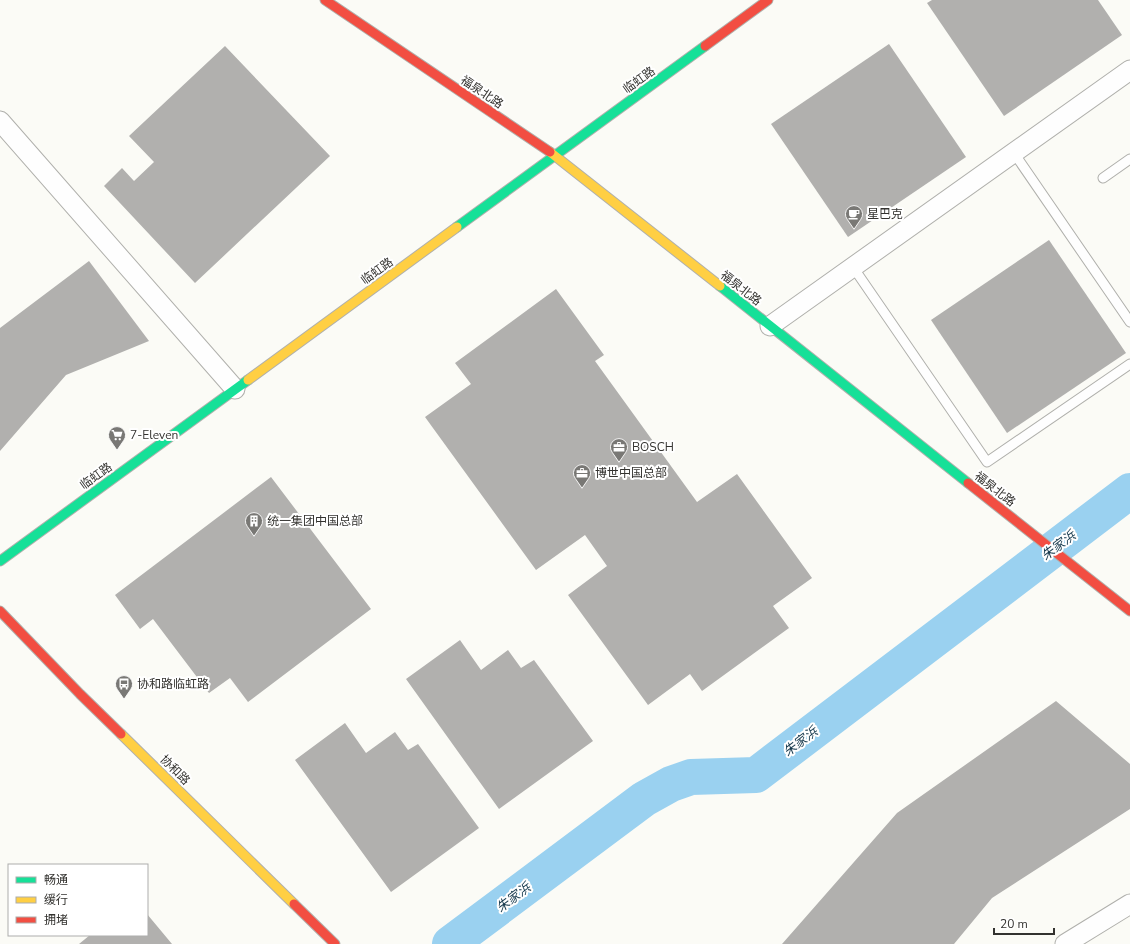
<svg xmlns="http://www.w3.org/2000/svg" width="1130" height="944" viewBox="0 0 1130 944" font-family="'Nunito Sans','Noto Sans SC',sans-serif">
<style>
.lines{fill:none;stroke-linecap:round;stroke-linejoin:round}
.river{stroke:#9ad1f0;stroke-width:36}
.building{fill:#b1b0ae}
.lane-casing{stroke:#b0b0ac;stroke-width:11}
.street-casing{stroke:#b0b0ac;stroke-width:21}
.fast-casing{stroke:#b0b0ac;stroke-width:11}
.slow-casing{stroke:#b0b0ac;stroke-width:11}
.jam-casing{stroke:#b0b0ac;stroke-width:11}
.lane{stroke:#fefefe;stroke-width:9}
.street{stroke:#fefefe;stroke-width:19}
.fast{stroke:#16e098;stroke-width:9}
.slow{stroke:#ffcf43;stroke-width:9}
.jam{stroke:#f24e42;stroke-width:9}
.labels{text-anchor:middle;stroke-width:4;stroke-linejoin:round;paint-order:stroke}
.street-label{font-size:12px;fill:#33322f;stroke:#fff}
.poi-label{font-size:12px;fill:#33322f;stroke:#fff;text-anchor:start}
.water-label{font-size:13px;font-style:italic;fill:#16394d;stroke:#fff}
</style>
<rect width="100%" height="100%" fill="#fbfbf6"/>
<g class="lines">
<polyline class="river" points="450,944 644,799 671,784 691,777 756,775 1130,491"/>
</g>
<g class="building">
<polygon points="932,0 1098,0 1122,35 1004,116 927,3"/>
<polygon points="889,44 966,157 848,237 771,124"/>
<polygon points="225,46 330,156 195,283 104,186 122,168 134,181 154,162 129,136"/>
<polygon points="1049,240 1126,353 1007,433 931,320"/>
<polygon points="89,261 149,341 66,375 0,451 0,328"/>
<polygon points="556,289 604,355 595,361 697,502 737,474 812,578 773,606 789,628 702,691 690,674 648,705 568,595 607,566 585,535 536,570 425,417 471,384 455,363"/>
<polygon points="271,477 371,609 248,702 230,678 209,693 153,619 140,629 115,595"/>
<polygon points="460,640 481,670 508,650 521,668 534,660 593,741 499,809 406,679"/>
<polygon points="1056,701 1130,764 1130,809 992,898 954,944 782,944 897,813"/>
<polygon points="345,723 366,753 395,732 408,750 418,744 479,828 391,892 295,760"/>
<polygon points="147,914 172,944 79,944 90,935 147,935"/>
</g>
<g class="lines">
<g class="lane-casing">
<g id="lane">
<polyline points="1014,153 1130,322"/>
<polyline points="1103,178 1130,159"/>
<polyline points="853,267 987,462 1130,364"/>
</g>
</g>
<g class="street-casing">
<g id="street">
<polyline points="0,121 235,389"/>
<polyline points="770,326 1130,70"/>
<polyline points="1065,944 1130,904"/>
</g>
</g>
<g class="fast-casing">
<g id="fast">
<polyline points="457,227 705,46"/>
<polyline points="720,286 968,483"/>
<polyline points="0,561 248,380"/>
</g>
</g>
<g class="slow-casing">
<g id="slow">
<polyline points="550,152 720,286"/>
<polyline points="248,380 457,227"/>
<polyline points="121,734 294,904"/>
</g>
</g>
<g class="jam-casing">
<g id="jam">
<polyline points="325,0 550,152"/>
<polyline points="705,46 768,0"/>
<polyline points="968,483 1130,611"/>
<polyline points="0,611 80,694 121,734"/>
<polyline points="294,904 335,944"/>
</g>
</g>
<use href="#lane" class="lane"/>
<use href="#street" class="street"/>
<use href="#fast" class="fast"/>
<use href="#slow" class="slow"/>
<use href="#jam" class="jam"/>
</g>
<defs>
<g id="cafe-pin" transform="scale(0.9)"><path d="M0 17L-7.5 6A9.5 9.5 0 1 1 7.5 6Z" fill="#797875" stroke="#fff"/><path d="M-5.5-4.5H6V0H3Q3 3.5 0 3.5H-2.5Q-5.5 3.5-5.5 0ZM3-3.2v2h1.7v-2ZM-6 4.5H4V6H-6Z" fill="#fff"/></g>
<g id="supermarket-pin" transform="scale(0.9)"><path d="M0 17L-7.5 6A9.5 9.5 0 1 1 7.5 6Z" fill="#797875" stroke="#fff"/><path d="M-6-5.5h2.5l.6 2H6L4.5 2H-2.5L-4.4-4H-6ZM-1.5 3.2a1.3 1.3 0 1 0 .1 0ZM3 3.2a1.3 1.3 0 1 0 .1 0Z" fill="#fff"/></g>
<g id="office-pin" transform="scale(0.9)"><path d="M0 17L-7.5 6A9.5 9.5 0 1 1 7.5 6Z" fill="#797875" stroke="#fff"/><path d="M-6-3h4V-5.5h4V-3h4V5H-6ZM-1-4.5V-3h2v-1.5ZM-6 0V1H6V0Z" fill="#fff"/></g>
<g id="building-pin" transform="scale(0.9)"><path d="M0 17L-7.5 6A9.5 9.5 0 1 1 7.5 6Z" fill="#797875" stroke="#fff"/><path d="M-4-6H4V6H1V3H-1V6H-4ZM-2.5-4.3h1.7v1.8h-1.7ZM.8-4.3h1.7v1.8H.8ZM-2.5-1h1.7V.8h-1.7ZM.8-1h1.7V.8H.8Z" fill="#fff"/></g>
<g id="bus-pin" transform="scale(0.9)"><path d="M0 17L-7.5 6A9.5 9.5 0 1 1 7.5 6Z" fill="#797875" stroke="#fff"/><path d="M-5-6H5V4H4V6H2V4H-2V6H-4V4H-5ZM-3.5-4V0h7V-4ZM-3.5 1.2v1.5H-2V1.2ZM2 1.2v1.5H3.5V1.2Z" fill="#fff"/></g>
</defs>
<g fill-rule="evenodd">
<use href="#cafe-pin" x="854" y="214"/>
<use href="#supermarket-pin" x="117" y="435"/>
<use href="#office-pin" x="619" y="447"/>
<use href="#office-pin" x="582" y="473"/>
<use href="#building-pin" x="254" y="521"/>
<use href="#bus-pin" x="124" y="684"/>
</g>
<g class="labels">
<g class="street-label">
<text transform="translate(639 80) rotate(-36)" y="4">临虹路</text>
<text transform="translate(482 92) rotate(34)" y="4">福泉北路</text>
<text transform="translate(377 271) rotate(-36)" y="4">临虹路</text>
<text transform="translate(741 288) rotate(38)" y="4">福泉北路</text>
<text transform="translate(96 476) rotate(-36)" y="4">临虹路</text>
<text transform="translate(995 489) rotate(38)" y="4">福泉北路</text>
<text transform="translate(175 770) rotate(45)" y="4">协和路</text>
</g>
<g class="poi-label">
<text x="867" y="218">星巴克</text>
<text x="130" y="439">7-Eleven</text>
<text x="632" y="451">BOSCH</text>
<text x="595" y="477">博世中国总部</text>
<text x="267" y="525">统一集团中国总部</text>
<text x="137" y="688">协和路临虹路</text>
</g>
<g class="water-label">
<text transform="translate(1058 545) rotate(-37)" y="5">朱家浜</text>
<text transform="translate(800 741) rotate(-37)" y="5">朱家浜</text>
<text transform="translate(513 897) rotate(-37)" y="5">朱家浜</text>
</g>
</g>
<rect x="8" y="864" width="140" height="72" fill="#ffffff" stroke="#adadac"/>
<rect x="16" y="877" width="20" height="6" fill="#16e098" stroke="#adadac"/>
<text x="44" y="884" font-size="12" fill="#33322f">畅通</text>
<rect x="16" y="897" width="20" height="6" fill="#ffcf43" stroke="#adadac"/>
<text x="44" y="904" font-size="12" fill="#33322f">缓行</text>
<rect x="16" y="917" width="20" height="6" fill="#f24e42" stroke="#adadac"/>
<text x="44" y="924" font-size="12" fill="#33322f">拥堵</text>
<path d="M994 928v6h60v-6" fill="none" stroke="#33322f" stroke-width="2"/>
<text x="1000" y="928" font-size="12" fill="#33322f" stroke="#ffffff" stroke-width="3" paint-order="stroke">20 m</text>
</svg>
